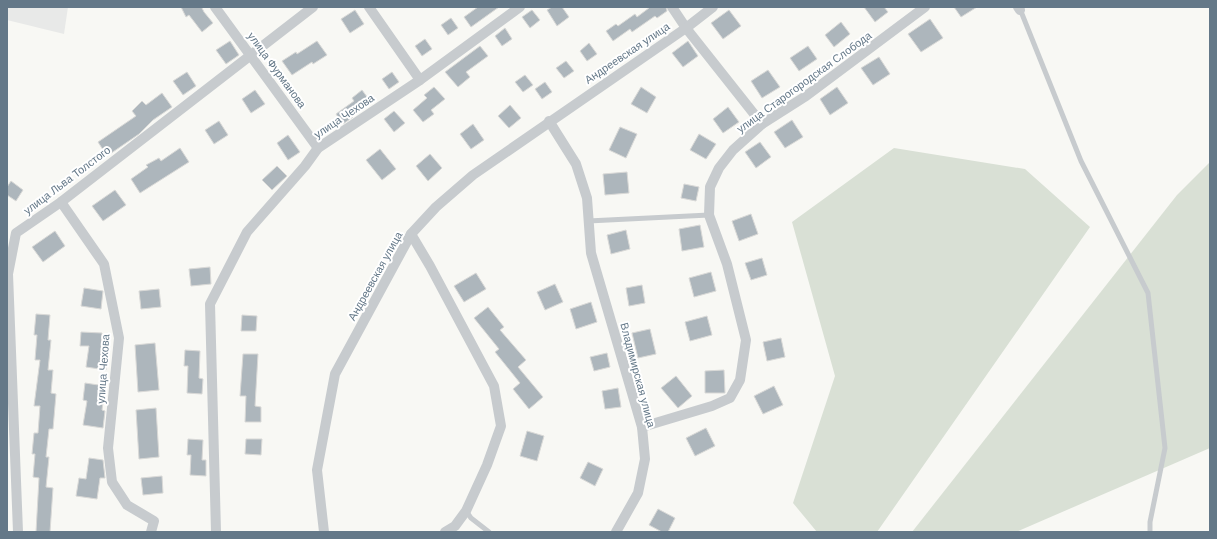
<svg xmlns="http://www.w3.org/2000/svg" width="1217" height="539" viewBox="0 0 1217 539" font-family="'DM Sans',sans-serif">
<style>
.built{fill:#e8e9e8}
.green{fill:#d9e0d5}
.building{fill:#adb6bc;stroke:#d9d9d7}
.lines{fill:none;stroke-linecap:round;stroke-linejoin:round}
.service{stroke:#c7cbce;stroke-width:5}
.minor{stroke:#c7cbce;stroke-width:10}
.labels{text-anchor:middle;stroke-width:4;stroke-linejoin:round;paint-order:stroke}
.street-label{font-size:11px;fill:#647888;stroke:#fff}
</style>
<rect width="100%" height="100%" fill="#f8f8f4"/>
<polygon class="built" points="7,7 68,7 64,34 7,20"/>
<g class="green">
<polygon points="894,148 1025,169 1090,227 877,532 817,532 793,503 835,376 792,222"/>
<polygon points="1210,162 1210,448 1016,532 912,532 1177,195"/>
</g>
<g class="building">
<polygon points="181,7 204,7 202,8 204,12 213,23 202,32 189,15 186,17"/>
<polygon points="478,7 499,7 471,27 464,17"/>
<polygon points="552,7 562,7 569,17 557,26 547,10"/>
<polygon points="648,7 666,7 667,11 657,18 655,16 632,32 630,29 613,41 606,31 616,24 618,26 635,14 637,17 649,8"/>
<polygon points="864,7 884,7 888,12 875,22"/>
<polygon points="954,7 977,7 961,17"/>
<polygon points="355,10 364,24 350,33 341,19"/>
<polygon points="532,10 540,20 530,28 522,17"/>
<polygon points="729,10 741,26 723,39 711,23"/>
<polygon points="451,18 458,28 448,35 441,25"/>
<polygon points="930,19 943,38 921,52 908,34"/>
<polygon points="841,22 850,34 834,47 825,35"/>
<polygon points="505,28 512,39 502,46 495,36"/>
<polygon points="425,39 432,49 422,56 415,46"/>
<polygon points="230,41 239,55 226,64 216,50"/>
<polygon points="317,41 327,55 313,64 312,62 292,75 282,61 296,52 297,54"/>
<polygon points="688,41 698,56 683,67 672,53"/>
<polygon points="589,43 597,54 587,61 580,51"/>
<polygon points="480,46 488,56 466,72 470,77 458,87 445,72"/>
<polygon points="808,46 817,59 799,71 790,58"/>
<polygon points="879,57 890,74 873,85 861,68"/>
<polygon points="566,61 574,71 564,78 556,68"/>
<polygon points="768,70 780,87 762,98 751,81"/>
<polygon points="187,72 196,86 183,95 173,81"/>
<polygon points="392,72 399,82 389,89 382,79"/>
<polygon points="525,75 533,85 523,92 515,82"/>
<polygon points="545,82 552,92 542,99 535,89"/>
<polygon points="434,87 445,99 431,110 434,114 423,122 413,110 427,98 424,95"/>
<polygon points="641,87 656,97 647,113 631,104"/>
<polygon points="837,87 848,103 830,115 820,99"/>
<polygon points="255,90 265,104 251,113 242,99"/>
<polygon points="362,90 370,101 351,114 353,117 343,124 336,114 354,101 352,98"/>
<polygon points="162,93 172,107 153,120 139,134 107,156 98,142 136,116 132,111 142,101 146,105"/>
<polygon points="510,105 521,118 509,128 498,116"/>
<polygon points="728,107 739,122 723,133 713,119"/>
<polygon points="394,111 405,123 394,132 384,119"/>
<polygon points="792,120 803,137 785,148 774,132"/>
<polygon points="219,121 228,135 214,144 205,130"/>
<polygon points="473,124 484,140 471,149 460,134"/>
<polygon points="620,127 637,134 626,158 609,150"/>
<polygon points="699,134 716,144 706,159 690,150"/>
<polygon points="288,135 300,152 288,160 277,143"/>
<polygon points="760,142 771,157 756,168 745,152"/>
<polygon points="180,148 189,162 140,193 131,179 148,167 146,165 159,158 161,161"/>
<polygon points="380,149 396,169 382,180 366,160"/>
<polygon points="430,154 442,168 428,181 416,166"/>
<polygon points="277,166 287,176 272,190 262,180"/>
<polygon points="627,172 629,193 605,195 603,174"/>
<polygon points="11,181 23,190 16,201 7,195 7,187"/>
<polygon points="684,184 699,187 696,201 681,198"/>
<polygon points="115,190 126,205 103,221 92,206"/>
<polygon points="751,214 758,234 739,241 732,221"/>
<polygon points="700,225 704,247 682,251 679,229"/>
<polygon points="626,230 630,249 611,254 607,235"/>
<polygon points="55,231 65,246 43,262 32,247"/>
<polygon points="762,258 767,275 751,280 745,263"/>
<polygon points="210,267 211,284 191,286 189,269"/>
<polygon points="711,272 716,291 694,297 689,278"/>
<polygon points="476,273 486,289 464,302 454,286"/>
<polygon points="555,284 563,302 545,310 537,292"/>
<polygon points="642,285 645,303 629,306 626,288"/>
<polygon points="84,288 103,291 101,309 81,306"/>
<polygon points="159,289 161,307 141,309 139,291"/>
<polygon points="591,302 597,322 576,329 570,309"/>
<polygon points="488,307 504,327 500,330 526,360 518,367 543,397 529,409 513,389 520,383 495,352 499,349 474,318"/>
<polygon points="36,314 50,315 48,340 51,340 48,370 53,370 51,393 56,394 53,429 49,429 46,457 49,457 46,487 53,488 50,532 36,532 39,478 33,477 35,454 32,454 34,433 38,433 40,406 34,406 40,360 35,360 37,335 34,335"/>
<polygon points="242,315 257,316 256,331 241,331"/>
<polygon points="707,316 712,335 690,341 685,322"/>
<polygon points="650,329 656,354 638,358 632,333"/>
<polygon points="81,332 102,333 101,351 109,352 106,370 86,367 89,346 80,346"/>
<polygon points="781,338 785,357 767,361 763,342"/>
<polygon points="155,343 159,390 138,392 135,345"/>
<polygon points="185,350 200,351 199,378 203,379 202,394 187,393 188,366 184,366"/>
<polygon points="607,353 610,367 594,371 590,357"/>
<polygon points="243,354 258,354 255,406 261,407 261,422 245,422 246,396 240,396"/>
<polygon points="724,370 725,393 705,393 705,371"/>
<polygon points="676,376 692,396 678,408 661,388"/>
<polygon points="85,383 105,386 102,410 105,411 103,428 83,425 87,401 83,400"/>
<polygon points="774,386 783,405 763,414 754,396"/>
<polygon points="618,388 621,407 605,409 602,391"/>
<polygon points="156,408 159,457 139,459 136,410"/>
<polygon points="706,428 715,446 695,456 686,438"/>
<polygon points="527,431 544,436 537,461 520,456"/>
<polygon points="188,439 203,440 202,460 206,460 206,476 190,475 191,455 187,455"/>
<polygon points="246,439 262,439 261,455 245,454"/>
<polygon points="89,458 103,460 105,478 100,478 97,499 76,496 79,478 86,479"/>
<polygon points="588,462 603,469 595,486 580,478"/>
<polygon points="162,476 163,493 143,495 141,478"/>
<polygon points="658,509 675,518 668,532 662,532 649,525"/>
</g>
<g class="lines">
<g class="service">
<polyline points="1020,9 1081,161 1148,293 1165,448 1150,522 1150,532"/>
<polyline points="588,221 709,215"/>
<polyline points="466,511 471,518 489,532"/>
</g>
<g class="minor">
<polyline points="215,7 318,148"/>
<polyline points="369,7 420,80"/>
<polyline points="672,7 686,28 762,124"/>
<polyline points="1018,7 1020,10"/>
<polyline points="549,121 576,164 587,198 591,253 642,427 645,459 638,493 616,532"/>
<polyline points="61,202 104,264 119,338 108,448 112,482 127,505 154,521 151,532"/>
<polyline points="411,234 430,266 494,386 501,426 487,465 466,511 455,526 445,532"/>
<polyline points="642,427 712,406 730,398 740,380 746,340 727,264 709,215 710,187 719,168 733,150 762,124 806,96 925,7"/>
<polyline points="18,532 8,274 16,233 61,202 313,7"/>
<polyline points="216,532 210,304 247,232 305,166 318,148 420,80 520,7"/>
<polyline points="324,532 317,470 335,374 411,234 436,207 473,175 686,28 713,7"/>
</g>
</g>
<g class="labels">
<g class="street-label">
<text transform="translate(627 53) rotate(-34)" y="4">Андреевская улица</text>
<text transform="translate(277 70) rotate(54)" y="4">улица Фурманова</text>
<text transform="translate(804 82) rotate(-36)" y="4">улица Старогородская Слобода</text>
<text transform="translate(344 116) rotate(-34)" y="4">улица Чехова</text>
<text transform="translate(67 180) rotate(-37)" y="4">улица Льва Толстого</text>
<text transform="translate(375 276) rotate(-61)" y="4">Андреевская улица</text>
<text transform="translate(103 369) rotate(-86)" y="4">улица Чехова</text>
<text transform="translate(638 375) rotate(75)" y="4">Владимирская улица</text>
</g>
</g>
<rect width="1217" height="539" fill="none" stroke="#647888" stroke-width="16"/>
</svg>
